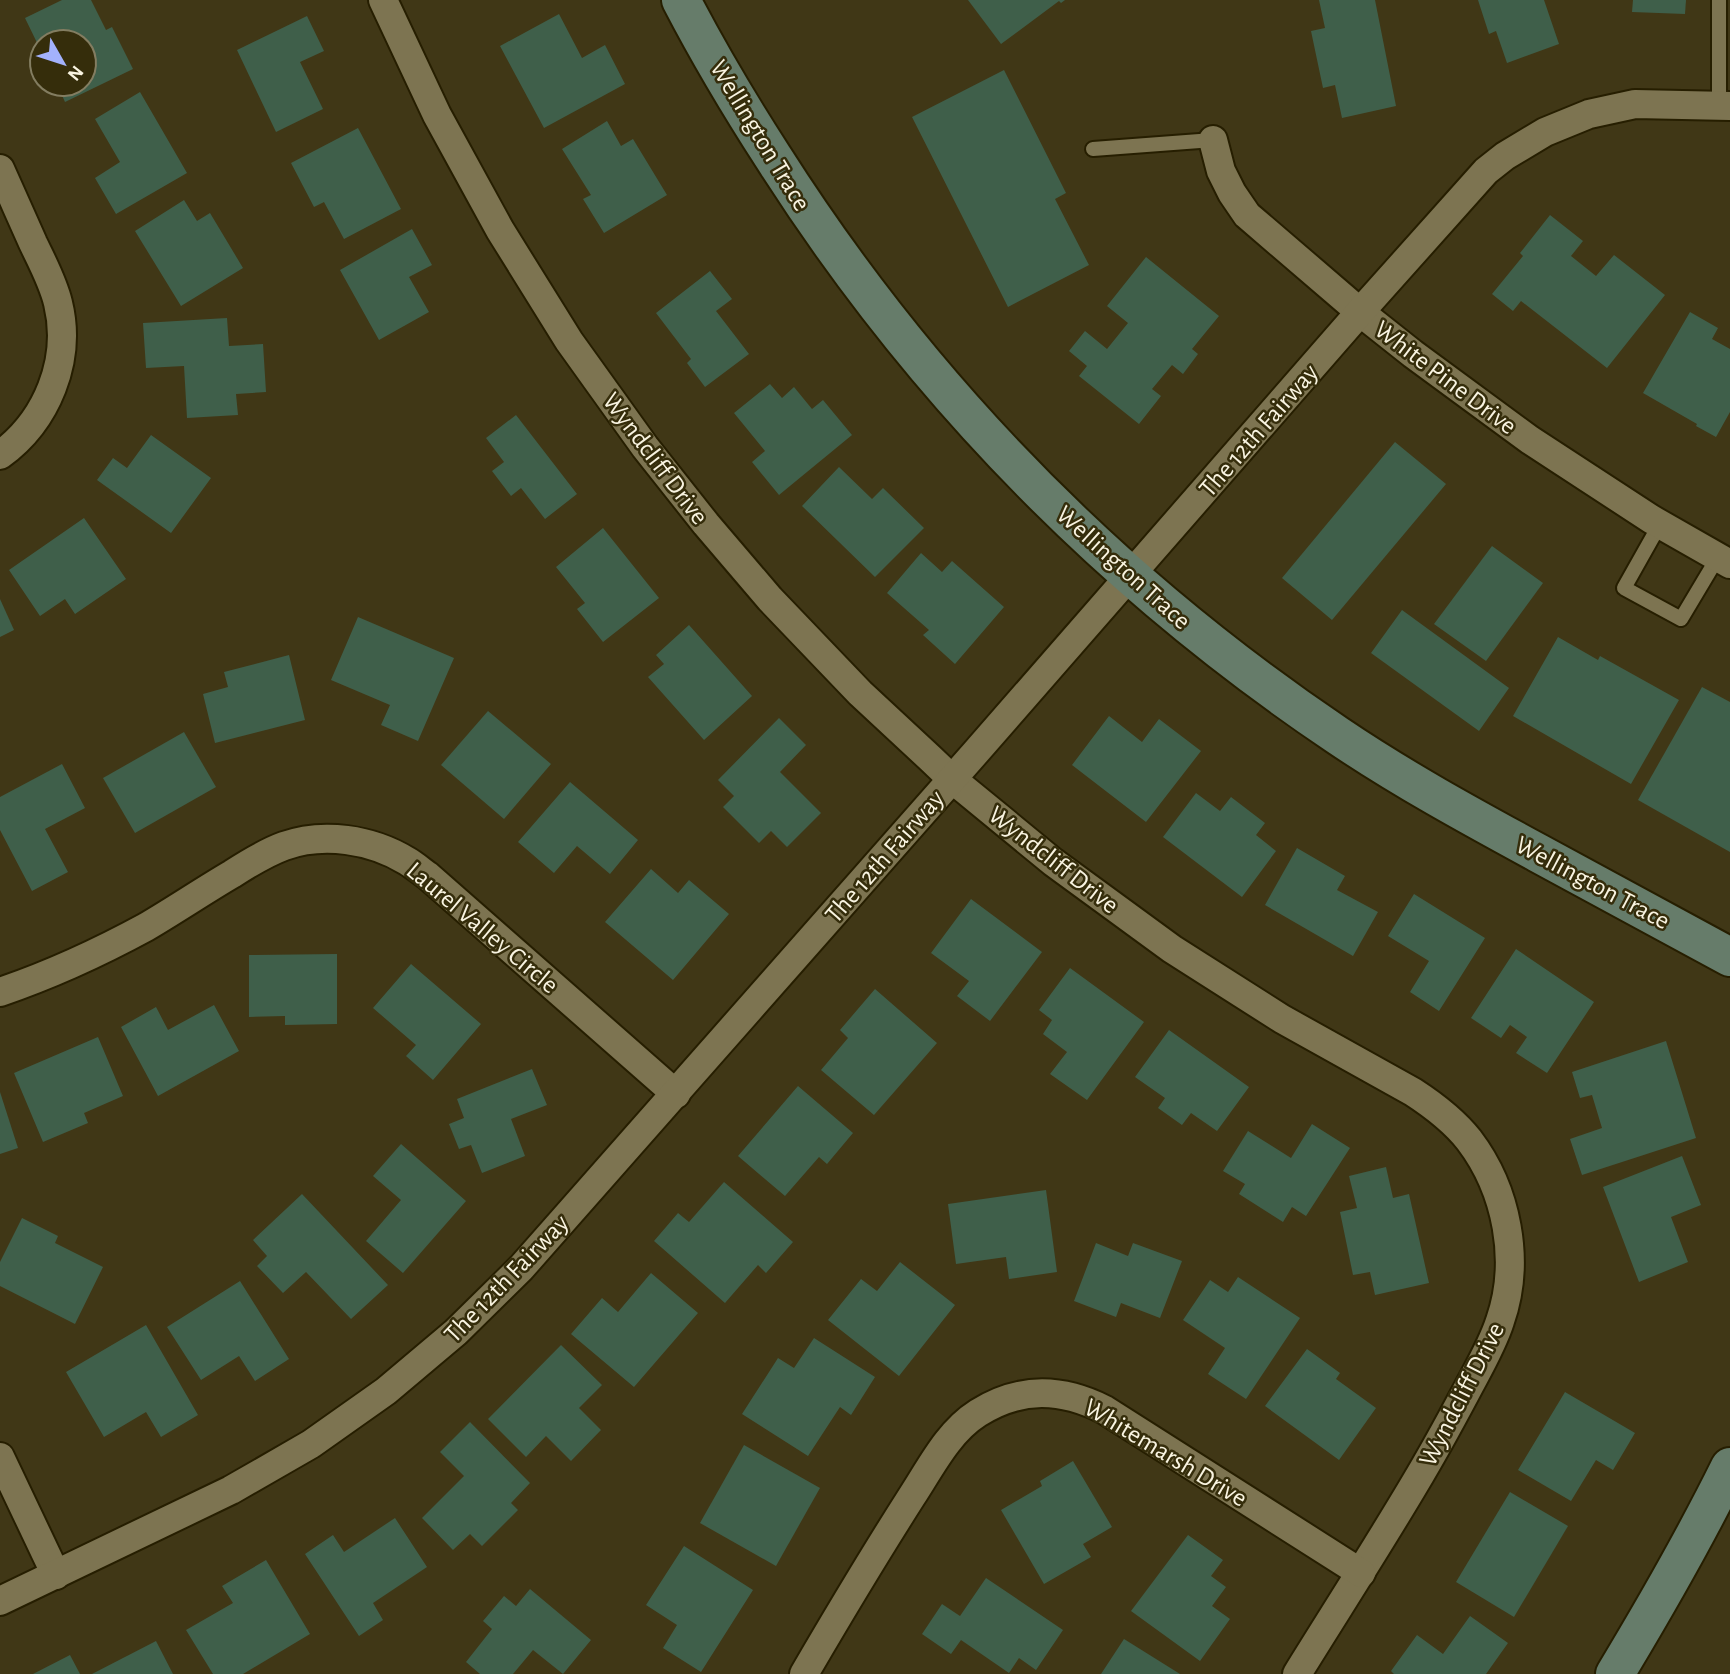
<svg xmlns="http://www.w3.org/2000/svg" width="1730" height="1674" viewBox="0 0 1730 1674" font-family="'Alegreya Sans',sans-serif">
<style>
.building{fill:#3f5f4a}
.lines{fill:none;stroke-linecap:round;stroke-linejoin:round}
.lane-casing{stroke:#261e00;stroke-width:18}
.street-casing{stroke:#261e00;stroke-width:32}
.secondary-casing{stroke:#261e00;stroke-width:42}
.lane{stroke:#7d7451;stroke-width:14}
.street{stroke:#7d7451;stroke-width:28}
.secondary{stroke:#667c6a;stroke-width:38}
.labels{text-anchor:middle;stroke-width:5;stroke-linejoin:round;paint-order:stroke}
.street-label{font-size:26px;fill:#f9f4e1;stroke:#352d0b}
</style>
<rect width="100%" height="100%" fill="#403716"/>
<g class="building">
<polygon points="62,0 91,0 106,30 112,27 133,69 65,102 57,84 84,84 84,42 42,42 42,53 25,18"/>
<polygon points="968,0 1065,0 1061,3 1059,1 1001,44"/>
<polygon points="1319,0 1375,0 1396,106 1342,118 1335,85 1323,88 1311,31 1325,28"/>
<polygon points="1478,0 1544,0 1559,44 1507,63 1496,31 1489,34"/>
<polygon points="1633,0 1686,0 1685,14 1632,12"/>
<polygon points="559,14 582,58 605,45 625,84 544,128 500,46"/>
<polygon points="307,16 324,51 300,62 323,109 276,132 237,50"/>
<polygon points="1004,70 1066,193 1055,199 1089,265 1008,307 912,117"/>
<polygon points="140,92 187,173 116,214 95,178 120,162 95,119"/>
<polygon points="607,121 621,146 633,139 667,195 604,233 583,199 591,195 562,149"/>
<polygon points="358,128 401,209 344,239 324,202 314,207 291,163"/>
<polygon points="184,200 197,221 210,213 243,268 181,306 135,231"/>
<polygon points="1550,215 1583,241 1571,256 1596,276 1614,255 1665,295 1607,368 1521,301 1513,311 1492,294 1523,256 1520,253"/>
<polygon points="412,229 432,265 409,277 429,312 379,340 340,270"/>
<polygon points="1146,257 1219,316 1192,349 1198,354 1183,374 1172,365 1152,389 1161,396 1139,424 1079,376 1087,366 1069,351 1085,331 1107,349 1128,323 1107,306"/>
<polygon points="710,271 732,299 716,311 749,354 705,387 687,363 691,359 656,313"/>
<polygon points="1690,312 1718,328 1712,339 1730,349 1730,412 1716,437 1696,426 1697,424 1643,393"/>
<polygon points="227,318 229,346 263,344 266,392 236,394 238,415 187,418 184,366 146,368 143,323"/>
<polygon points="770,384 782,398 794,387 812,409 823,400 852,435 779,495 752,462 765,451 734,413"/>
<polygon points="516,415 577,494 545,519 521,488 511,496 492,471 504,462 486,438"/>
<polygon points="151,435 211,478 171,533 97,480 113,458 127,468"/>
<polygon points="1395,442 1446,484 1332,620 1282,578"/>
<polygon points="839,467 872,499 883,488 924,528 875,577 802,506"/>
<polygon points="84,518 126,579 75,614 65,599 40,616 9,570"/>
<polygon points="603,528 659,598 603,642 577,609 585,603 556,567"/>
<polygon points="1492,546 1543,583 1486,661 1434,624"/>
<polygon points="921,553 942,572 952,561 1004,607 955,664 923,635 929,630 887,593"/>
<polygon points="0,599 14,630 0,637"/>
<polygon points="1402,610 1509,688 1479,731 1371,653"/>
<polygon points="358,617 454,658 418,741 381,725 390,705 331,680"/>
<polygon points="689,625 752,696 704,740 648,677 664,664 656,655"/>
<polygon points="1558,637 1598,660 1600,656 1679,700 1631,784 1513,716"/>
<polygon points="289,655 305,720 215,743 203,694 228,687 224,672"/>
<polygon points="1702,687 1730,702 1730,852 1638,800"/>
<polygon points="488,711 551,764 504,819 441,765"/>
<polygon points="1109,716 1142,742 1159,719 1201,751 1146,822 1072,765"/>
<polygon points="779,718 806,745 780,772 821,813 787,847 771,831 759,843 723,807 734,796 718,780"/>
<polygon points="184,732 216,787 135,833 103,778"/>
<polygon points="62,764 85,808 45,829 68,872 32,891 0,830 0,797"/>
<polygon points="570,782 638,840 610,874 577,846 554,873 518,842"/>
<polygon points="1196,793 1220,811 1231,797 1265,823 1256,835 1276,851 1242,897 1163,837"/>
<polygon points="1297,848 1345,876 1337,890 1378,912 1353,956 1265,905"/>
<polygon points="651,869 678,893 689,880 729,914 673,980 605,922"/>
<polygon points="1414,894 1485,938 1439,1011 1410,992 1429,961 1388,936"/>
<polygon points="971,899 1042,952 990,1021 957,996 969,981 931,953"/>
<polygon points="1516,949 1594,1002 1547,1073 1516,1053 1527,1037 1510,1025 1501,1038 1471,1018"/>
<polygon points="337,954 337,1024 285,1025 285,1016 249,1017 249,955"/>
<polygon points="411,964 481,1024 433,1080 406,1056 416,1045 373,1008"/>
<polygon points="1070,968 1144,1022 1087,1100 1050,1074 1067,1052 1043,1034 1052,1020 1039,1010"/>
<polygon points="875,989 937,1043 874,1115 821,1070 848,1038 840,1030"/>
<polygon points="214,1005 239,1051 158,1096 121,1027 156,1007 168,1030"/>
<polygon points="1169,1030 1249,1087 1217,1131 1191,1113 1182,1125 1158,1108 1165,1098 1135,1077"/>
<polygon points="98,1037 123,1096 84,1113 88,1123 43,1142 14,1073"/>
<polygon points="1666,1041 1696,1138 1582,1175 1570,1139 1602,1128 1592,1095 1580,1098 1572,1072"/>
<polygon points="532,1069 547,1105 511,1119 525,1156 482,1173 471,1145 459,1149 449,1124 464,1118 457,1099"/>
<polygon points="798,1086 853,1133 827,1164 819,1157 785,1196 738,1156"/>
<polygon points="0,1092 18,1148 0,1154"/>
<polygon points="1312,1124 1350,1148 1306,1216 1292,1207 1283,1222 1239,1194 1245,1184 1223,1171 1248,1131 1291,1158"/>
<polygon points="401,1144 466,1201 403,1273 366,1241 401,1200 373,1176"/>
<polygon points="1682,1156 1701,1205 1671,1217 1688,1262 1639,1282 1603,1187"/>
<polygon points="1386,1167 1393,1198 1409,1194 1429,1283 1375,1295 1370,1272 1353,1275 1340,1212 1357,1208 1349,1176"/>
<polygon points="724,1182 793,1242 766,1273 758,1265 725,1303 654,1241 678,1213 689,1222"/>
<polygon points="1046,1190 1057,1272 1009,1279 1006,1257 956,1264 948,1204"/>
<polygon points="302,1194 388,1285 351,1319 306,1272 283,1293 257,1266 267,1256 253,1240"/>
<polygon points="22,1218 58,1236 55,1243 103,1267 75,1324 0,1286 0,1262"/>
<polygon points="1096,1243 1128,1256 1133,1243 1182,1261 1160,1318 1121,1303 1116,1317 1074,1301"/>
<polygon points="900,1262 955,1305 899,1376 828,1320 861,1279 877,1291"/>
<polygon points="651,1273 698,1313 634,1387 571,1334 602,1298 618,1312"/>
<polygon points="1238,1277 1300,1318 1246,1399 1208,1374 1225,1348 1183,1320 1210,1280 1228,1292"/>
<polygon points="240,1281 289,1359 255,1381 239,1356 201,1380 167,1327"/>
<polygon points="146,1325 198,1415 161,1437 146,1412 104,1437 66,1372"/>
<polygon points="814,1338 875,1377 851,1415 840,1407 808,1456 742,1414 778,1358 794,1368"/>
<polygon points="561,1345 602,1385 579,1408 601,1430 571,1461 546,1436 526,1457 488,1419"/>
<polygon points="1307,1349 1340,1373 1336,1379 1376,1408 1339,1460 1265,1406"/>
<polygon points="1565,1392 1635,1433 1613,1470 1596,1460 1571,1501 1518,1470"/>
<polygon points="470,1422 530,1483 511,1503 518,1510 482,1546 470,1534 453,1550 422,1518 464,1476 440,1452"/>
<polygon points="744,1445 820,1488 776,1566 700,1523"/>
<polygon points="1073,1461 1112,1527 1083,1544 1091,1557 1044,1584 1001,1510 1042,1486 1040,1481"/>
<polygon points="1510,1492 1568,1526 1514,1617 1456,1582"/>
<polygon points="395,1518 427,1567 373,1603 383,1620 359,1636 305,1554 333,1535 344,1552"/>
<polygon points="1188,1535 1223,1560 1211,1576 1226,1587 1212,1606 1230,1619 1200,1661 1131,1611"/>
<polygon points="684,1546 753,1590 701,1672 663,1648 677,1625 646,1605"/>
<polygon points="266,1560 310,1634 243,1674 213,1674 186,1630 233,1603 222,1586"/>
<polygon points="986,1578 1063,1630 1036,1670 1019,1658 1009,1673 961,1640 951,1654 922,1634 942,1604 960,1616"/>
<polygon points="530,1589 591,1640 563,1674 533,1650 513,1674 480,1674 466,1662 492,1629 483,1621 504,1596 516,1606"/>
<polygon points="1470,1616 1508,1643 1486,1674 1394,1674 1391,1671 1417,1635 1443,1654"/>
<polygon points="1124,1639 1180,1674 1101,1674"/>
<polygon points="156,1641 173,1674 92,1674"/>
<polygon points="70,1655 80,1674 33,1674"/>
</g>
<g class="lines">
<g class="lane-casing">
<g id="lane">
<polyline points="1719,0 1719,106"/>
<polyline points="1093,149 1213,140"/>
<polyline points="1660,524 1624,588 1681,619 1718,557"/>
</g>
</g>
<g class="street-casing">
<g id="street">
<path d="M383 0 437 115 500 230 569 341 645 447 706 524 770 599 860 693 931 759 952 779 1053 862 1172 949 1282 1019 1413 1092C1433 1105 1454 1121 1469 1140 1507 1190 1521 1261 1500 1321 1492 1346 1478 1369 1466 1392 1449 1424 1432 1455 1414 1485 1376 1549 1336 1611 1297 1674"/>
<polyline points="1213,140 1221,171 1232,193 1247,215 1360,312 1413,354 1530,440 1651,519 1730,564"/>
<path d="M0 169C11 194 22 218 33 243 42 262 53 282 58 303 72 360 47 421 0 455"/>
<path d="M0 992C50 975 100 952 146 927 175 910 203 891 232 874 249 863 265 853 284 846 323 832 371 839 407 861 414 865 421 871 428 876L676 1094"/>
<polyline points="0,1457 56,1575"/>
<polyline points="0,1601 231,1490 311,1444 386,1391 456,1332 521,1268 976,752 1360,312 1486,171 1505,156 1545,132 1589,114 1635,104 1730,106"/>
<path d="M804 1674C839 1614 875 1554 912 1496 931 1467 948 1432 978 1413 1021 1386 1062 1388 1105 1410L1361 1573"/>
</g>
</g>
<g class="secondary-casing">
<g id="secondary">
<path d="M681 0C709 54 740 106 773 157 920 388 1110 582 1337 735 1402 779 1470 816 1538 853 1602 887 1666 922 1730 957"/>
<path d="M1615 1674C1656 1606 1695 1538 1730 1467"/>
</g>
</g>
<use href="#lane" class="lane"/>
<use href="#street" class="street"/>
<use href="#secondary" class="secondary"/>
</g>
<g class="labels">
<g class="street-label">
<text transform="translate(761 135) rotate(59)" y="9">Wellington Trace</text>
<text transform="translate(1446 377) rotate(37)" y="9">White Pine Drive</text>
<text transform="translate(1258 430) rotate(-49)" y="9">The 12th Fairway</text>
<text transform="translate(656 458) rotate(53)" y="9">Wyndcliff Drive</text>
<text transform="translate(1124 567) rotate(42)" y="9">Wellington Trace</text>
<text transform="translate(884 856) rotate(-49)" y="9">The 12th Fairway</text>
<text transform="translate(1054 859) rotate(38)" y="9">Wyndcliff Drive</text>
<text transform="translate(1593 882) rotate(28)" y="9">Wellington Trace</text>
<text transform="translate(483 927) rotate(40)" y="9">Laurel Valley Circle</text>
<text transform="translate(506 1278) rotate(-46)" y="9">The 12th Fairway</text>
<text transform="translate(1461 1394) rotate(-63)" y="9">Wyndcliff Drive</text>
<text transform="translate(1166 1452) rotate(31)" y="9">Whitemarsh Drive</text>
</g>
</g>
<g transform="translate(63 63) rotate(129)"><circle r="33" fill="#352d0b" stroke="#837d61" stroke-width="2"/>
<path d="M0-5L12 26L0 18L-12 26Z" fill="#a3b2fd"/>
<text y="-10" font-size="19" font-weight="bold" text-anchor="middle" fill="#f9f4e1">N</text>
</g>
</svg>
